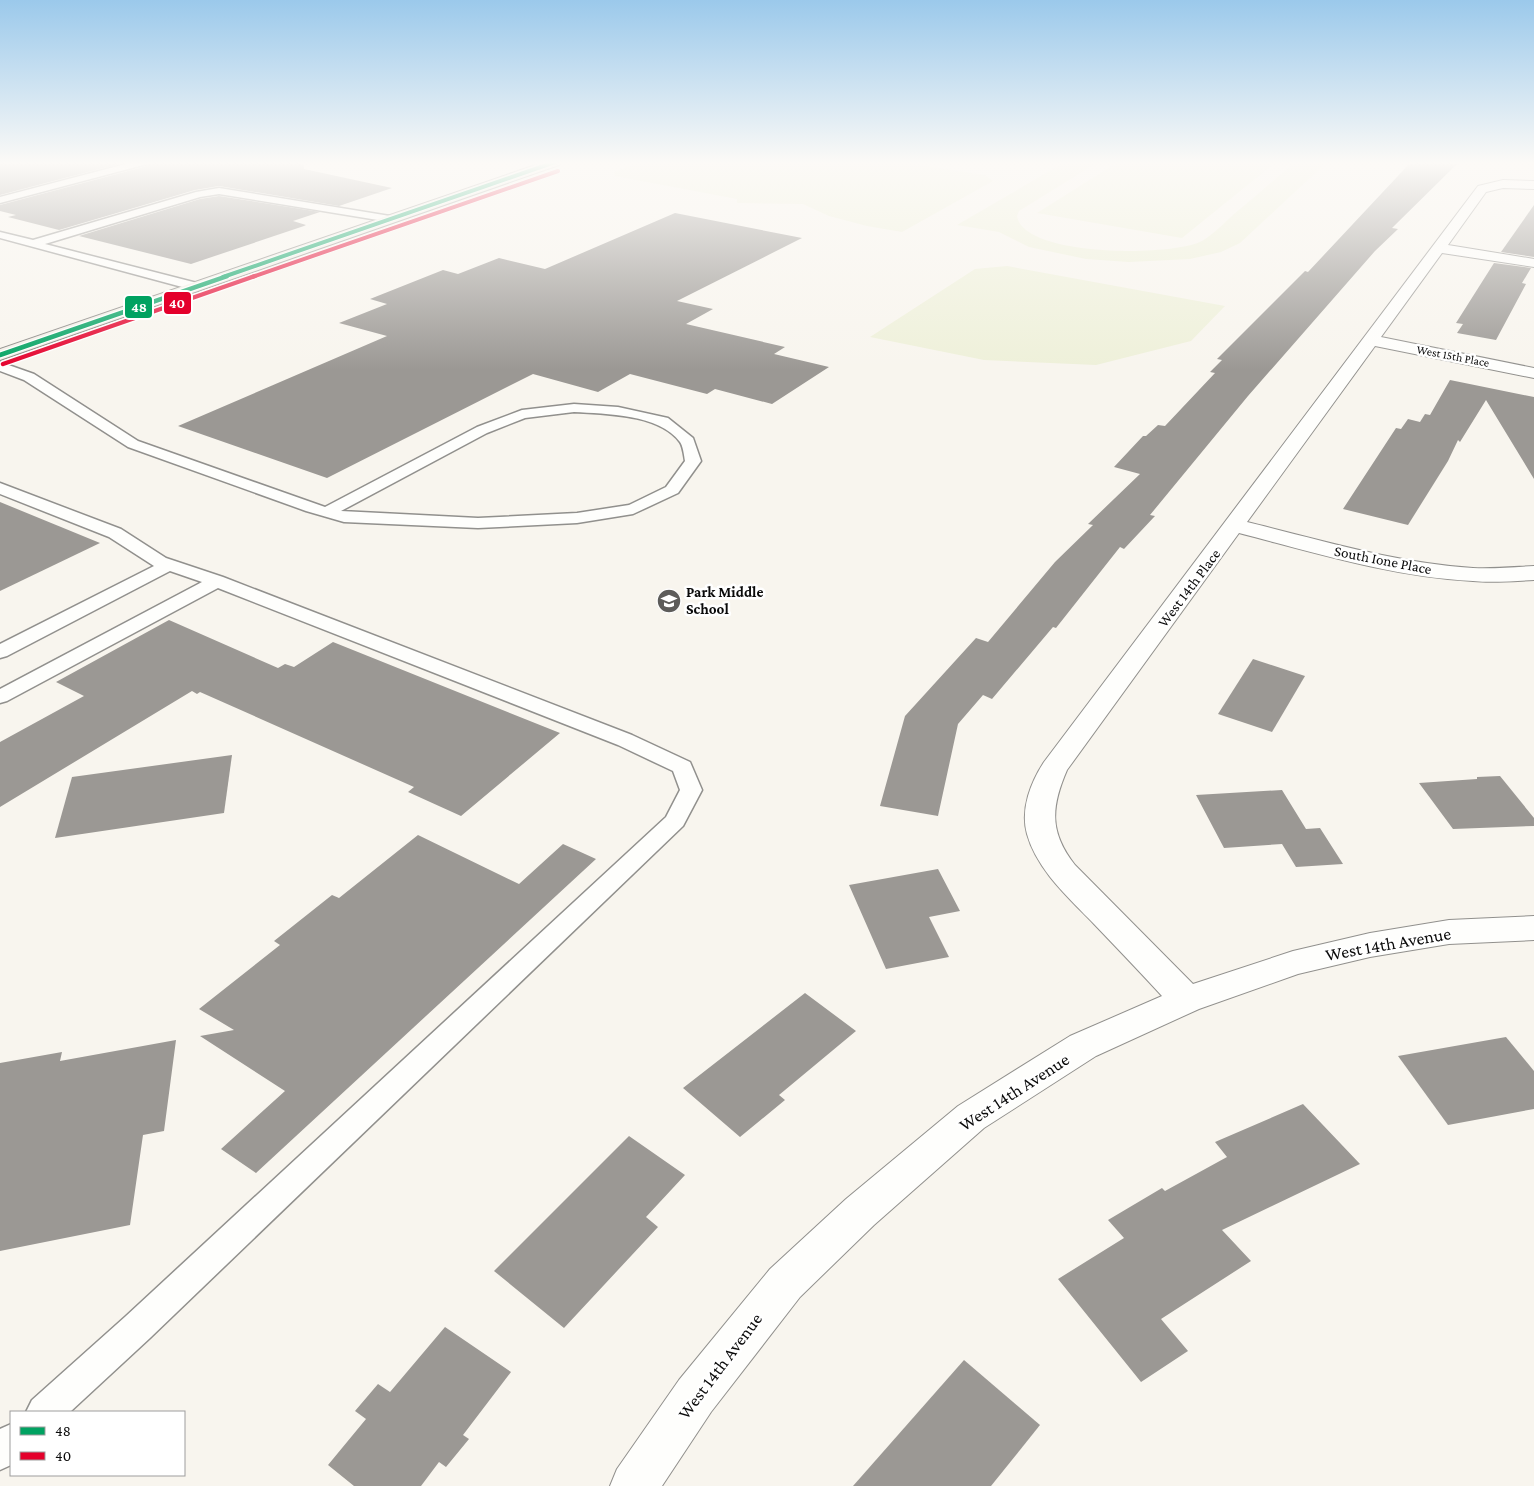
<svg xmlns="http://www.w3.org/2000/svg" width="1534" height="1486" viewBox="0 0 1534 1486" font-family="'Crimson Pro',serif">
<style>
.pitch{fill:#eef0d9}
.building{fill:#9b9894}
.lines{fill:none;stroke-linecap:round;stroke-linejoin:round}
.service-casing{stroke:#91908d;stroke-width:3}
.minor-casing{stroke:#91908d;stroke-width:2}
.secondary-casing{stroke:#888683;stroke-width:2}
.service{fill:#fefefc;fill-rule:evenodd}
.minor{fill:#fefefc;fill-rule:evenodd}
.secondary{fill:#f3f0e8;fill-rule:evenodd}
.bus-1-far1-casing{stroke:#fff;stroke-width:5.5}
.bus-1-casing{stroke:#fff;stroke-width:7}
.bus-2-far1-casing{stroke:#fff;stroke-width:5.5}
.bus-2-casing{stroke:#fff;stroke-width:7}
.bus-1-far1{stroke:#00a261;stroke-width:4}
.bus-1{stroke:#00a261;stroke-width:4.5}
.bus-2-far1{stroke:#e4002b;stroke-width:4}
.bus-2{stroke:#e4002b;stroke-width:4.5}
.labels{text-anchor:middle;stroke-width:5;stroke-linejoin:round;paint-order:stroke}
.far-street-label{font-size:12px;fill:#0a0a0a;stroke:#fff}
.street-label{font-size:15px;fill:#0a0a0a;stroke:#fff}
.poi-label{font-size:15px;font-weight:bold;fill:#0a0a0a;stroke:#fff;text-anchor:start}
.near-street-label{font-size:18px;fill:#0a0a0a;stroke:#fff}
.line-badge{stroke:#fff;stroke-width:2}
.badge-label{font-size:14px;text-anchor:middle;font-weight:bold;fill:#fff}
</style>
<rect width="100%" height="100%" fill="#f8f5ee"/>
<g class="pitch">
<polygon points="640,162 900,162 985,175 993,181 902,232 867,226 829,216 803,204 737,203 737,199 615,176 614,172"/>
<path d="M1065 162H1098L1019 211 1017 216C1023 257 1172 257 1202 241 1214 234 1224 223 1234 214 1255 197 1275 179 1295 162H1324V165L1240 243 1221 252 1190 259 1129 262 1086 259 1029 247 999 232 957 225Z"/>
<polygon points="1118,162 1276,162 1182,238 1037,213"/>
<polygon points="1007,266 1225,306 1191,341 1096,365 984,360 870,337 975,269"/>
</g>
<g class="building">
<polygon points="0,162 126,162 0,195"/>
<polygon points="151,162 303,162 304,169 392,188 339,206 219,186 195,190 59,230 8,217 16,215 0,211 0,205 147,166"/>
<polygon points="1411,162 1459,162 1392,228 1398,229 1375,251 1248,396 1150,515 1155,516 1124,549 1120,547 1056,628 1053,627 992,699 983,695 958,724 938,816 880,806 905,716 976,638 988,642 1055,562 1093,525 1088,524 1140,474 1114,467 1143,436 1146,436 1158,425 1165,426 1215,373 1210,372 1222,360 1217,359 1305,271 1308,272"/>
<polygon points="219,196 320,212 293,221 306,225 304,226 191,264 79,236 200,199"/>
<polygon points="1534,205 1534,257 1501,252"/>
<polygon points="675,213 802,238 677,301 713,309 686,324 785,347 774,354 829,367 772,404 715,389 707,394 630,374 598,392 533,374 327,478 178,426 387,336 339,323 387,304 370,299 443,270 458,274 499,258 545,269"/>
<polygon points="1494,263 1531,268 1522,283 1526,284 1496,340 1457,333 1463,324 1456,323"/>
<polygon points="1450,380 1534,397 1534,479 1486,400 1460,442 1458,440 1448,461 1408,525 1343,509 1396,428 1401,429 1408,419 1420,422 1425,414 1430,415"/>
<polygon points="0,502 100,543 0,591"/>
<polygon points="169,620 278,668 285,664 294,667 333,642 560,733 461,816 408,792 414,787 200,692 197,694 192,691 0,807 0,742 84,696 56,682"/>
<polygon points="1253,659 1305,676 1272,732 1218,714"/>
<polygon points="232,755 224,813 55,838 72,777"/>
<polygon points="1500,776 1534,818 1534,826 1453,829 1419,783 1477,779 1477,777"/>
<polygon points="1282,790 1306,829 1320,828 1343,864 1296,867 1282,844 1224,848 1196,795"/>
<polygon points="418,835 519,884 563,844 596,859 256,1173 221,1149 285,1091 200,1036 234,1030 199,1009 280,945 274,941 332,895 339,898"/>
<polygon points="938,869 960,911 929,917 949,957 886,969 849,885"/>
<polygon points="805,993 856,1031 779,1095 785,1100 740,1137 683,1088"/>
<polygon points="1506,1037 1534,1071 1534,1109 1448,1125 1398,1056"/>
<polygon points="176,1040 164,1131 143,1135 130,1225 0,1251 0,1063 62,1052 60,1061"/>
<polygon points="1303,1104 1360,1164 1222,1230 1251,1261 1161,1319 1188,1351 1141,1382 1058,1279 1124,1238 1108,1220 1162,1188 1165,1191 1227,1157 1215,1142"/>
<polygon points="629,1136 685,1175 646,1217 658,1227 564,1328 494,1271"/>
<polygon points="445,1327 511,1372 463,1435 469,1439 446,1467 439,1462 421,1486 354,1486 328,1465 366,1419 355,1411 378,1384 390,1392"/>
<polygon points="964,1360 1040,1425 991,1486 853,1486"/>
</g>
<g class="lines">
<g class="service-casing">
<g id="service">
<polygon points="133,162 149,162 147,164 0,203 0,197"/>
<polygon points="219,188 390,216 395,219 390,222 219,194 200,197 45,244 201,284 203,287 197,291 0,238 0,232 33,240 196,192"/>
<path d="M0 362 34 374 138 441 325 507 477 427 522 410 574 404 618 407 668 418 693 438 701 461 678 493 633 514 577 523 478 528 344 522 306 511 128 447 24 380 0 371ZM574 412C606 414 659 414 680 442 683 446 684 455 685 461L666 487 629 505 577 513 478 518 341 511 487 433 525 418Z"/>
<polygon points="0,483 121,529 166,558 223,577 632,735 690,762 702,790 683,826 150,1338 70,1412 26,1412 32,1400 126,1316 666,817 680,790 673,771 618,745 218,588 7,701 0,703 0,689 202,582 170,571 7,656 0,658 0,644 154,566 109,537 0,494"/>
<polygon points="11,1424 11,1465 0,1470 0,1429"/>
</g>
</g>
<g class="minor-casing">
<path id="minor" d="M1503 180 1534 181V189L1503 188 1486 192 1448 245 1534 259V267L1442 253 1381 337 1534 368V378L1375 346 1247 522C1321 540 1396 563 1473 568 1493 569 1514 567 1534 566V580C1514 581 1493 583 1473 581 1394 577 1316 553 1239 533L1067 770C1051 807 1049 832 1075 865L1193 984 1293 951 1370 933 1449 920 1534 916V940L1449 944 1370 957 1298 974 1199 1009 1096 1056 984 1128 874 1225 800 1297 711 1412 662 1486H610L617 1469 679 1380 770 1269 846 1199 958 1106 1070 1036 1162 996C1140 972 1117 948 1094 924 1069 898 1037 870 1027 834 1020 809 1031 782 1044 762L1478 186Z"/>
</g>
<g class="secondary-casing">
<polygon id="secondary" points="544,162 561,162 559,165 0,360 0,349"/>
</g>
<use href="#service" class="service"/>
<use href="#minor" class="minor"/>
<use href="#secondary" class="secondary"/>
<g class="bus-1-far1-casing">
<polyline id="bus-1-far1" points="223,277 555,162"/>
</g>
<g class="bus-1-casing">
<polyline id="bus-1" points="0,355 227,276"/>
</g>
<g class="bus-2-far1-casing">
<polyline id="bus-2-far1" points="252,277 558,171"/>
</g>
<g class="bus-2-casing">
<polyline id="bus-2" points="3,364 255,276"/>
</g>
<use href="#bus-1-far1" class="bus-1-far1"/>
<use href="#bus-1" class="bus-1"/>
<use href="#bus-2-far1" class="bus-2-far1"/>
<use href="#bus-2" class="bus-2"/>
</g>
<linearGradient id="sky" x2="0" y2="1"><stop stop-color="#9bc9eb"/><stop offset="0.44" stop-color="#fcfaf7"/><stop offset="1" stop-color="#fcfaf7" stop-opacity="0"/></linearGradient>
<rect width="1534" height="370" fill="url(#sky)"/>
<defs>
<g id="school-disc" transform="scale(1.25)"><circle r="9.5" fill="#5d5c5a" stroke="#fff"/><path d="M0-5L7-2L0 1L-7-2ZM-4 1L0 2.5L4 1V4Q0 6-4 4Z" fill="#fff"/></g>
</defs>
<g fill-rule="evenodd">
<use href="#school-disc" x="669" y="601"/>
</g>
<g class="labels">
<g class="far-street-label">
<text transform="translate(1453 356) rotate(11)" y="4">West 15th Place</text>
</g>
<g class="street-label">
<text transform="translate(1383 560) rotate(11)" y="5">South Ione Place</text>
<text transform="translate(1189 588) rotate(-53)" y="5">West 14th Place</text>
</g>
<g class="poi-label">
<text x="686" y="597">Park Middle<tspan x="686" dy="17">School</tspan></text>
</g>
<g class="near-street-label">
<text transform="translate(1388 944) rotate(-10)" y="6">West 14th Avenue</text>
<text transform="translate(1014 1092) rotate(-33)" y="6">West 14th Avenue</text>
<text transform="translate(720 1366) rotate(-53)" y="6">West 14th Avenue</text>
</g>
</g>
<g class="line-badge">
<rect x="163" y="291" width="29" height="24" rx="5" fill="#e4002b"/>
<rect x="124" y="295" width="29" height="24" rx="5" fill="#00a261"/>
</g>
<g class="badge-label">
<text x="177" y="308">40</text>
<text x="139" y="312">48</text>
</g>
<rect x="10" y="1411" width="175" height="65" fill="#ffffff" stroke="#9d9d9d"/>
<rect x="20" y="1427" width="25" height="8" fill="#00a261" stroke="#9d9d9d"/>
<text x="55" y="1436" font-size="15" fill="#0a0a0a">48</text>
<rect x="20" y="1452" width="25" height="8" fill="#e4002b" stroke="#9d9d9d"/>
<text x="55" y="1461" font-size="15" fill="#0a0a0a">40</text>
</svg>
